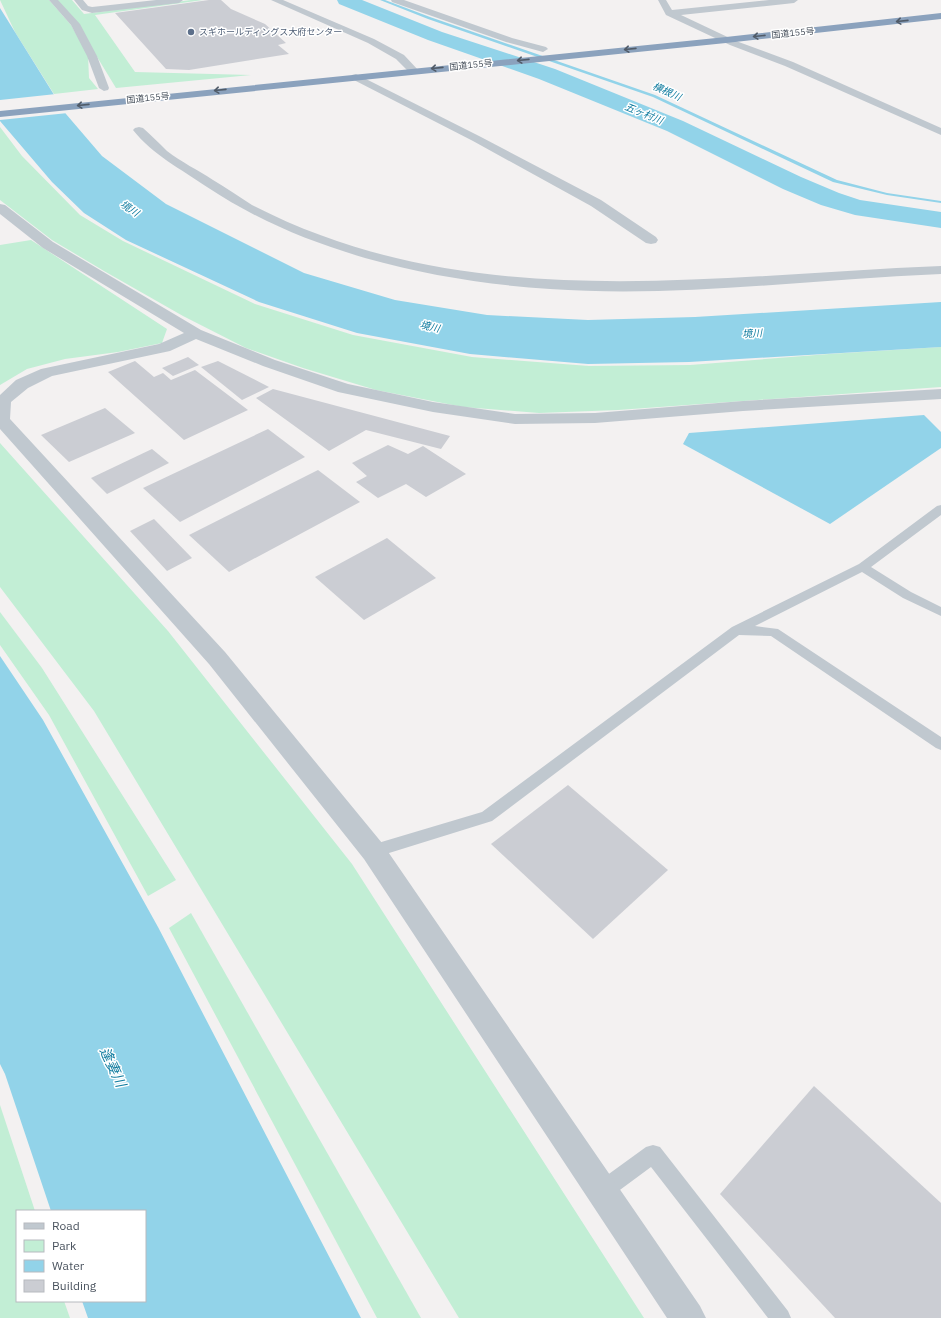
<svg xmlns="http://www.w3.org/2000/svg" width="941" height="1318" viewBox="0 0 941 1318" font-family="'IBM Plex Sans','Noto Sans JP',sans-serif">
<style>
.green{fill:#c2eed5}
.water{fill:#92d3e9}
.pier{fill:#f3f1f1}
.lines{fill:none;stroke-linecap:round;stroke-linejoin:round}
.stream{fill:#92d3e9;fill-rule:evenodd}
.river{fill:#92d3e9;fill-rule:evenodd}
.building{fill:#cbcdd3}
.lane{fill:#c0c8cf;fill-rule:evenodd}
.street{fill:#c0c8cf;fill-rule:evenodd}
.highway{fill:#8ba2bd;fill-rule:evenodd}
.oneway{stroke:#505b68}
.service-dot{fill:#5c6f8a;stroke:#fff;stroke-width:1.5}
.labels{text-anchor:middle;stroke-width:3;stroke-linejoin:round;paint-order:stroke}
.far-service-label{font-size:9px;fill:#4e5e75;stroke:#fff;text-anchor:start}
.far-street-label{font-size:9px;fill:#4a535e;stroke:#fff}
.far-water-label{font-size:10px;font-style:italic;fill:#127da0;stroke:#fff}
.near-water-label{font-size:14px;font-style:italic;fill:#127da0;stroke:#fff}
</style>
<rect width="100%" height="100%" fill="#f3f1f1"/>
<g class="green">
<polygon points="0,0 49,0 71,25 88,55 89,78 98,89 54,94 15,32"/>
<polygon points="56,0 72,0 84,14 191,0 203,0 95,15 135,72 251,75 116,88 77,24"/>
<polygon points="0,127 22,156 80,215 123,241 255,304 353,335 472,357 589,366 690,365 829,354 941,347 941,387 618,410 539,413 463,407 376,390 303,368 246,348 183,316 104,271 52,240 0,200"/>
<polygon points="31,240 167,329 162,343 118,352 65,359 27,369 0,385 0,245"/>
<polygon points="0,443 168,631 352,864 644,1318 459,1318 94,711 0,587"/>
<polygon points="0,612 42,668 176,880 148,896 49,715 0,645"/>
<polygon points="191,913 421,1318 377,1318 169,928"/>
<polygon points="0,1105 35,1211 17,1211 17,1301 64,1301 70,1318 0,1318"/>
</g>
<g class="water">
<polygon points="0,8 66,114 102,156 166,204 304,273 395,300 487,315 588,320 695,317 941,302 941,347 689,362 588,364 470,354 357,333 259,302 126,240 84,213 52,182 0,121"/>
<polygon points="924,415 941,432 941,448 830,524 683,444 689,433"/>
<polygon points="0,656 43,720 158,927 361,1318 88,1318 82,1301 145,1301 145,1211 51,1211 5,1074 0,1064"/>
</g>
<polygon class="pier" points="56,94 68,113 0,120 0,100"/>
<g class="lines">
<polygon class="stream" points="380,0 385,0 430,17 655,95 837,180 887,193 941,201 941,203 887,195 833,182 653,97 428,19"/>
<polygon class="river" points="337,0 362,0 442,32 555,69 683,121 801,177 839,193 860,200 941,212 941,228 855,215 821,205 783,189 667,131 539,79 428,40 339,4"/>
</g>
<g class="building">
<polygon points="209,0 221,0 231,9 265,24 286,43 278,45 289,54 189,70 166,69 115,13"/>
<polygon points="188,357 199,365 173,376 162,368"/>
<polygon points="135,361 154,377 163,373 171,380 195,370 248,410 184,440 108,372"/>
<polygon points="218,361 269,387 242,400 201,367"/>
<polygon points="273,389 450,436 441,449 366,430 329,451 256,398"/>
<polygon points="105,408 135,433 69,462 41,435"/>
<polygon points="268,429 305,457 180,522 143,488"/>
<polygon points="388,445 408,454 423,446 466,474 426,497 406,484 378,498 356,482 367,476 352,463"/>
<polygon points="152,449 169,463 107,494 91,478"/>
<polygon points="318,470 360,502 229,572 189,535"/>
<polygon points="154,519 192,558 167,571 130,531"/>
<polygon points="387,538 436,578 364,620 315,577"/>
<polygon points="568,785 668,870 593,939 491,844"/>
<polygon points="814,1086 941,1203 941,1318 835,1318 720,1194"/>
</g>
<g class="lines">
<g class="lane">
<polygon points="941,505 941,515 871,567 911,592 941,607 941,616 903,598 862,572 755,626 778,629 941,737 941,750 936,748 771,636 739,635 492,821 373,858 368,856 365,851 368,846 482,812 732,627 859,564 937,506"/>
<polygon points="653,1145 660,1147 788,1311 791,1318 768,1318 651,1167 609,1198 602,1201 595,1198 592,1191 595,1184 646,1147"/>
</g>
<g class="street">
<polygon points="49,0 58,0 80,24 97,56 109,88 108,90 104,91 99,88 87,56 71,25"/>
<polygon points="74,0 83,0 88,6 92,7 156,0 183,0 179,3 92,13 82,10"/>
<polygon points="271,0 283,0 374,39 404,55 419,71 418,73 410,73 396,59 368,43"/>
<polygon points="391,0 404,0 512,38 546,47 548,49 543,52 506,42 392,2"/>
<polygon points="658,0 666,0 672,10 769,0 798,0 794,3 681,15 736,41 793,62 941,128 941,135 785,66 730,45 666,15"/>
<polygon points="356,74 481,137 601,200 656,237 658,240 656,243 651,244 646,243 591,206 473,141 352,79 351,77 352,75"/>
<path d="M139 127 143 128C151 135 159 143 167 151 181 162 198 170 213 180 227 188 239 197 252 205 469 317 708 275 941 266V274C811 279 680 298 550 289 487 285 426 275 365 258 307 241 257 220 207 187 181 169 153 155 133 130L135 128Z"/>
<polygon points="0,204 5,205 53,242 201,330 275,360 348,384 433,402 515,414 595,413 743,401 941,389 941,399 743,411 595,423 515,424 433,412 338,392 263,366 196,339 170,351 52,376 28,388 11,402 10,419 225,652 382,843 700,1306 706,1318 667,1318 364,859 209,664 0,429 0,395 16,380 41,369 159,344 184,333 43,248 0,214"/>
</g>
<polygon class="highway" points="941,13 941,19 726,43 0,117 0,111 726,37"/>
</g>
<defs><path id="oneway-shaft" d="M-6 0H5M1.5-3L5.5 0L1.5 3" fill="none" stroke-width="1.6" stroke-linecap="round" stroke-linejoin="round"/></defs>
<g class="oneway">
<use href="#oneway-shaft" transform="translate(902 21) rotate(174)"/>
<use href="#oneway-shaft" transform="translate(759 36) rotate(174)"/>
<use href="#oneway-shaft" transform="translate(630 49) rotate(174)"/>
<use href="#oneway-shaft" transform="translate(523 60) rotate(174)"/>
<use href="#oneway-shaft" transform="translate(437 68) rotate(174)"/>
<use href="#oneway-shaft" transform="translate(220 90) rotate(174)"/>
<use href="#oneway-shaft" transform="translate(83 105) rotate(174)"/>
</g>
<circle class="service-dot" cx="191" cy="32" r="4"/>
<g class="labels">
<g class="far-service-label">
<text x="199" y="35">スギホールディングス大府センター</text>
</g>
<g class="far-street-label">
<text transform="translate(793 33) rotate(-6)" y="3">国道155号</text>
<text transform="translate(471 65) rotate(-6)" y="3">国道155号</text>
<text transform="translate(148 98) rotate(-6)" y="3">国道155号</text>
</g>
<g class="far-water-label">
<text transform="translate(667 91) rotate(24)" y="4">横根川</text>
<text transform="translate(644 113) rotate(22)" y="4">五ヶ村川</text>
<text transform="translate(130 208) rotate(34)" y="4">境川</text>
<text transform="translate(430 326) rotate(13)" y="4">境川</text>
<text transform="translate(752 333) rotate(-3)" y="4">境川</text>
</g>
<g class="near-water-label">
<text transform="translate(113 1067) rotate(65)" y="5">逢妻川</text>
</g>
</g>
<rect x="16" y="1210" width="130" height="92" fill="#ffffff" stroke="#b7babf"/>
<rect x="24" y="1223" width="20" height="6" fill="#c0c8cf" stroke="#b7babf"/>
<text x="52" y="1230" font-size="12" fill="#4a535e">Road</text>
<rect x="24" y="1240" width="20" height="12" fill="#c2eed5" stroke="#b7babf"/>
<text x="52" y="1250" font-size="12" fill="#4a535e">Park</text>
<rect x="24" y="1260" width="20" height="12" fill="#92d3e9" stroke="#b7babf"/>
<text x="52" y="1270" font-size="12" fill="#4a535e">Water</text>
<rect x="24" y="1280" width="20" height="12" fill="#cbcdd3" stroke="#b7babf"/>
<text x="52" y="1290" font-size="12" fill="#4a535e">Building</text>
</svg>
